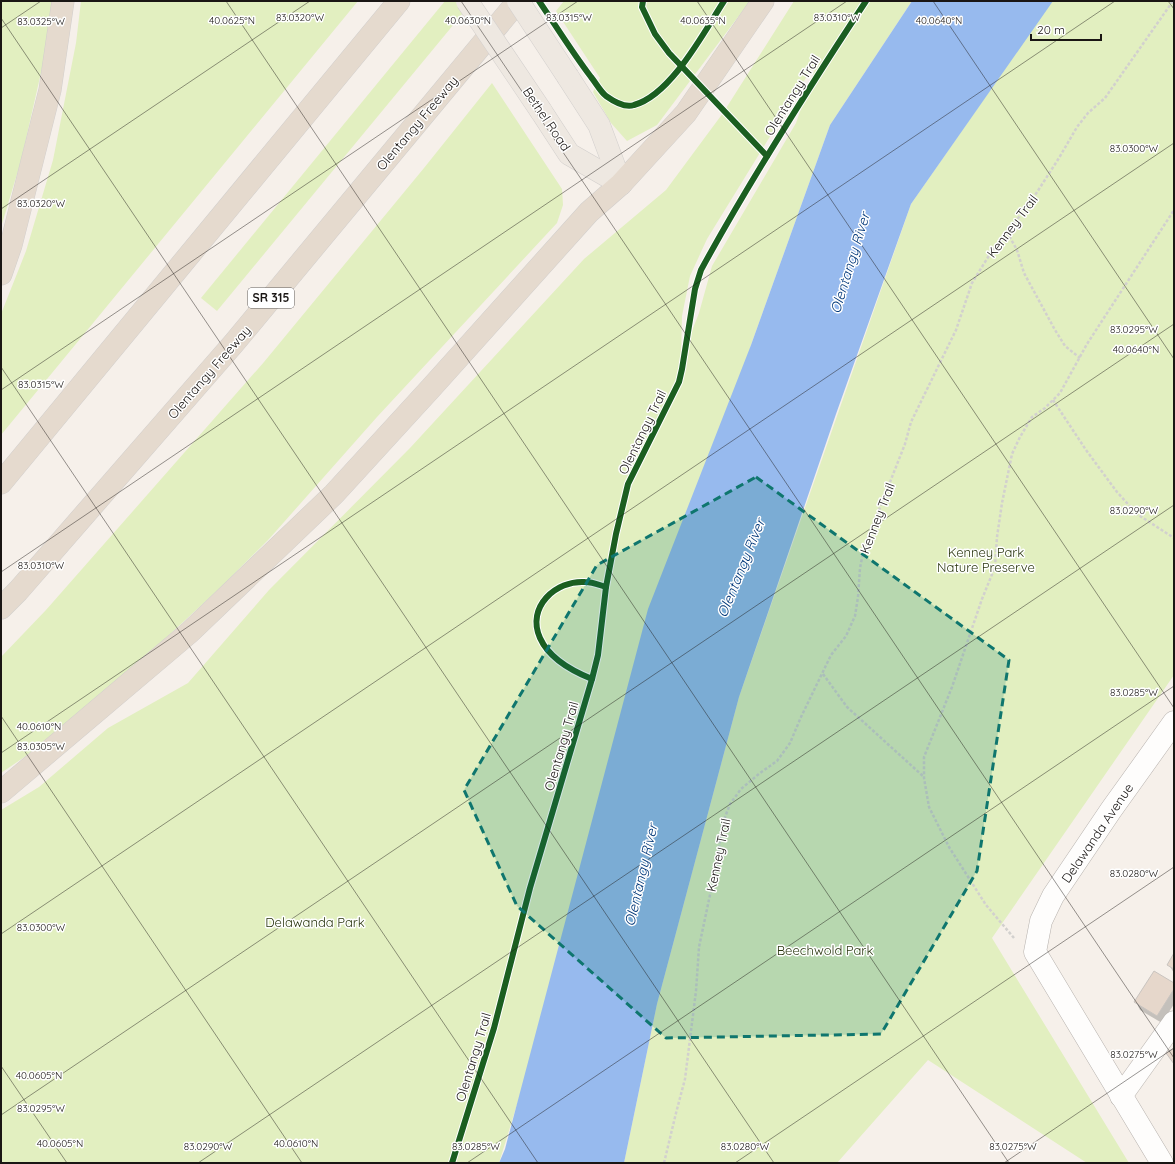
<svg xmlns="http://www.w3.org/2000/svg" width="1175" height="1164" viewBox="0 0 1175 1164" font-family="Quicksand,sans-serif">
<style>
.green{fill:#e2efc0;fill-rule:evenodd}
.water{fill:#97baee}
.shadow{fill:#0003}
.building{fill:#e6d7cb;stroke:#c9c4c0}
.lines{fill:none;stroke-linecap:round;stroke-linejoin:round}
.minor-casing{stroke:#b7b2ae;stroke-width:23}
.major-casing{stroke:#d2cfcd;stroke-width:23}
.highway-casing{stroke:#d2cfcd;stroke-width:23}
.path{stroke:#d2d0ce;stroke-width:2.5;stroke-dasharray:3 2;stroke-linecap:butt}
.minor{stroke:#fefdfc;stroke-width:22}
.major{stroke:#eee8e1;stroke-width:22}
.highway{stroke:#e5dace;stroke-width:22}
.major-bridge-casing{stroke:#d2cfcd;stroke-width:23;stroke-linecap:butt}
.major-bridge{stroke:#eee8e1;stroke-width:22}
.cycleway-casing{stroke:#fff;stroke-width:8}
.cycleway{stroke:#1b5e20;stroke-width:6}
.marked{fill:#0f766e;fill-opacity:0.2;stroke:#0f766e;stroke-width:3;stroke-dasharray:8 5;stroke-linejoin:round}
.ticks{fill:none;stroke:#1a1614;stroke-width:1;stroke-opacity:0.45}
.labels{text-anchor:middle;stroke-width:3;stroke-linejoin:round;paint-order:stroke}
.shield{fill:#fff;stroke:#5f5c5a;stroke-width:1}
.shield-label{font-size:12px;font-weight:bold;fill:#1a1614}
.street-label{font-size:13px;fill:#1a1614;stroke:#fff}
.park-label{font-size:13px;fill:#29350e;stroke:#fff}
.water-label{font-size:14px;font-style:italic;fill:#003779;stroke:#fff}
.ticks-label{font-size:10px;text-anchor:middle;fill:#1a1614;stroke:#fff;stroke-width:3;stroke-linejoin:round;paint-order:stroke}
</style>
<rect width="100%" height="100%" fill="#f6f0ea"/>
<g class="green">
<polygon points="1,1 52,1 47,46 21,161 1,227"/>
<polygon points="81,1 358,1 1,435 1,314 26,251 53,160 76,43"/>
<polygon points="445,1 473,1 217,311 201,298"/>
<polygon points="564,1 750,1 657,125 627,141 611,123 593,92 600,78 556,11"/>
<path d="M794 1H912L830 125 751 345 499 1163H1V810L39 787 108 728 188 683 269 590 410 448 584 259 666 190 723 113ZM820 55 796 123 712 266 699 313 681 359 682 316 690 276 707 239Z"/>
<polygon points="1052,1 1174,1 1174,675 992,938 1129,1163 1087,1163 928,1060 837,1163 624,1163 657,1004 739,697 911,204"/>
<polygon points="492,83 562,189 563,205 557,223 377,417 269,539 221,587 140,662 26,756 1,773 1,657 46,610 264,362 424,168"/>
</g>
<polygon class="water" points="912,1 1053,1 911,204 836,414 739,697 657,1004 624,1163 499,1163 505,1149 648,609 751,345 830,125"/>
<g class="shadow">
<polygon points="1174,955 1174,973 1169,965"/>
<polygon points="1174,984 1174,1004 1162,1023 1140,1010 1136,1002"/>
</g>
<g class="building">
<polygon points="1174,953 1174,969 1167,965"/>
<polygon points="1154,971 1174,983 1174,989 1157,1016 1134,1002"/>
<polygon points="1174,1048 1174,1064 1166,1053"/>
</g>
<g class="lines">
<g class="minor-casing">
<g id="minor">
<polyline points="1121,1096 1174,1022"/>
<polyline points="1162,1163 1035,952 1041,921 1053,896 1111,810 1174,722"/>
</g>
</g>
<g class="major-casing">
<g id="major">
<polyline points="568,77 599,125 621,184"/>
<polyline points="541,111 569,154 621,184"/>
</g>
</g>
<g class="highway-casing">
<g id="highway">
<polyline points="1,274 11,245 50,90 63,1"/>
<polyline points="1,483 399,1"/>
<polyline points="1,608 18,591 234,343 518,1"/>
<polyline points="1,792 190,632 334,494 431,388 589,212 621,184 686,113 763,1"/>
</g>
</g>
<g class="path">
<polyline points="1007,232 1017,250 1024,273 1055,330 1065,346 1080,358"/>
<polyline points="1053,400 1086,450 1117,492 1137,514 1174,538"/>
<polyline points="823,674 847,707 924,777"/>
<polyline points="1014,938 986,905 949,847 929,807 924,778 924,757 952,687 982,599 995,567 997,537 1002,503 1012,454 1020,437 1032,417 1045,408 1060,393 1087,344 1174,210"/>
<polyline points="664,1163 676,1113 685,1079 696,991 699,947 718,857 722,825 730,804 741,789 760,773 777,761 790,743 801,717 831,655 846,636 855,616 858,597 860,568 864,548 905,444 911,422 956,330 972,283 990,254 1030,203 1059,158 1077,127 1088,113 1105,98 1173,1"/>
</g>
<use href="#minor" class="minor"/>
<use href="#major" class="major"/>
<use href="#highway" class="highway"/>
<g class="major-bridge-casing">
<g id="major-bridge">
<polyline points="467,1 541,111"/>
<polyline points="518,1 568,77"/>
</g>
</g>
<use href="#major-bridge" class="major-bridge"/>
<g class="cycleway-casing">
<g id="cycleway">
<path d="M539 1C556 26 572 52 591 77 596 83 600 91 606 96 613 101 625 108 634 105 671 95 704 32 724 1"/>
<polyline points="643,1 642,7 655,34 669,53 767,156"/>
<path d="M592 679C572 671 549 658 540 638 526 607 556 580 585 582 593 582 599 585 606 587"/>
<path d="M452 1163 494 1028 530 888 592 679 598 655 606 587 616 534 628 484 679 382 682 369 695 289 701 270C751 178 808 89 866 1"/>
</g>
</g>
<use href="#cycleway" class="cycleway"/>
</g>
<path class="marked" d="M756 477 1009 660 977 871 881 1034 666 1038 517 906 464 790 597 565Z"/>
<path class="ticks" d="M226 1 1009 1163M461 1 1174 1058M697 1 1174 708M933 1 1174 359M1168 1 1174 9M1 18 774 1163M1 28 41 1M1 209 310 1M1 367 538 1163M1 390 578 1M1 572 847 1M1 716 302 1163M1 753 1115 1M1 934 1174 143M1 1066 67 1163M1 1115 1174 324M198 1163 1174 505M467 1163 1174 686M735 1163 1174 867M1004 1163 1174 1048"/>
<g class="labels">
<rect class="shield" x="248" y="288" width="46" height="20" rx="3"/>
<g class="shield-label">
<text x="271" y="302">SR 315</text>
</g>
<g class="street-label">
<text transform="translate(792 95) rotate(-58)" y="5">Olentangy Trail</text>
<text transform="translate(547 119) rotate(56)" y="5">Bethel Road</text>
<text transform="translate(417 123) rotate(-50)" y="5">Olentangy Freeway</text>
<text transform="translate(1012 226) rotate(-53)" y="5">Kenney Trail</text>
<text transform="translate(209 372) rotate(-49)" y="5">Olentangy Freeway</text>
<text transform="translate(642 432) rotate(-64)" y="5">Olentangy Trail</text>
<text transform="translate(877 518) rotate(-69)" y="5">Kenney Trail</text>
<text transform="translate(561 746) rotate(-74)" y="5">Olentangy Trail</text>
<text transform="translate(1097 833) rotate(-56)" y="5">Delawanda Avenue</text>
<text transform="translate(718 855) rotate(-78)" y="5">Kenney Trail</text>
<text transform="translate(473 1057) rotate(-73)" y="5">Olentangy Trail</text>
</g>
<g class="park-label">
<text x="986" y="557">Kenney Park<tspan x="986" dy="15">Nature Preserve</tspan></text>
<text x="315" y="927">Delawanda Park</text>
<text x="825" y="955">Beechwold Park</text>
</g>
<g class="water-label">
<text transform="translate(850 263) rotate(-73)" y="5">Olentangy River</text>
<text transform="translate(741 568) rotate(-68)" y="5">Olentangy River</text>
<text transform="translate(641 875) rotate(-77)" y="5">Olentangy River</text>
</g>
</g>
<g class="ticks-label">
<text x="569" y="21">83.0315°W</text>
<text x="300" y="21">83.0320°W</text>
<text x="837" y="21">83.0310°W</text>
<text x="232" y="24">40.0625°N</text>
<text x="468" y="24">40.0630°N</text>
<text x="703" y="24">40.0635°N</text>
<text x="939" y="24">40.0640°N</text>
<text x="41" y="25">83.0325°W</text>
<text x="1134" y="152">83.0300°W</text>
<text x="41" y="207">83.0320°W</text>
<text x="1134" y="333">83.0295°W</text>
<text x="1136" y="353">40.0640°N</text>
<text x="41" y="388">83.0315°W</text>
<text x="1134" y="514">83.0290°W</text>
<text x="41" y="569">83.0310°W</text>
<text x="1134" y="696">83.0285°W</text>
<text x="39" y="730">40.0610°N</text>
<text x="41" y="750">83.0305°W</text>
<text x="1134" y="877">83.0280°W</text>
<text x="41" y="931">83.0300°W</text>
<text x="1134" y="1058">83.0275°W</text>
<text x="39" y="1079">40.0605°N</text>
<text x="41" y="1112">83.0295°W</text>
<text x="60" y="1147">40.0605°N</text>
<text x="296" y="1147">40.0610°N</text>
<text x="208" y="1150">83.0290°W</text>
<text x="476" y="1150">83.0285°W</text>
<text x="745" y="1150">83.0280°W</text>
<text x="1013" y="1150">83.0275°W</text>
</g>
<rect width="1175" height="1164" fill="none" stroke="#1a1614" stroke-width="4"/>
<path d="M1031 34v6h70v-6" fill="none" stroke="#1a1614" stroke-width="2"/>
<text x="1037" y="34" font-size="12" fill="#1a1614" stroke="#ffffff" stroke-width="3" paint-order="stroke">20 m</text>
</svg>
